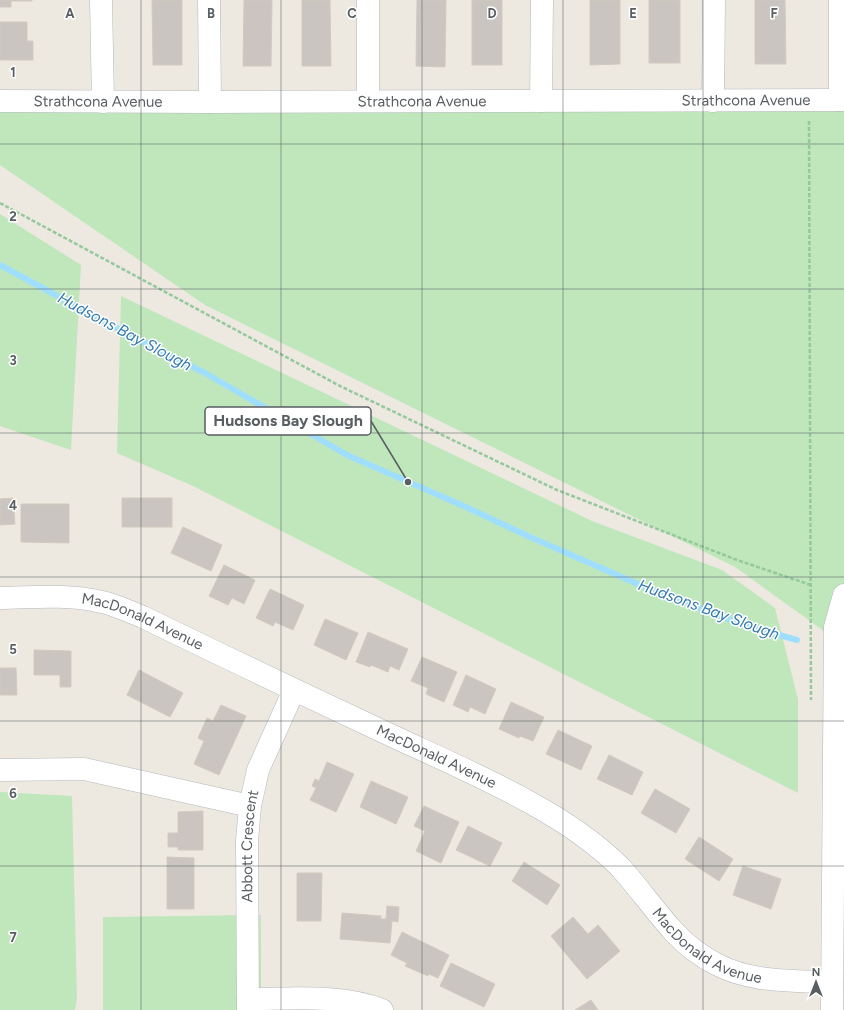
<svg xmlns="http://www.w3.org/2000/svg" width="844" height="1010" viewBox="0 0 844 1010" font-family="Figtree,sans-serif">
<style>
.green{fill:#bfe7bb}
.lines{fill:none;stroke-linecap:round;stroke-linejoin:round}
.stream{stroke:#9fdeff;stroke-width:6}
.building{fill:#cac5c0;stroke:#d2cabf}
.minor-casing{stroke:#b4b8bc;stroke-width:23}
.path{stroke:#94c89d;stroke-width:2.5;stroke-dasharray:4 2;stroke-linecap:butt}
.minor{stroke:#fff;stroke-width:22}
.grid{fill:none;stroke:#595e62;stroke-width:1;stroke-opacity:0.55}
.labels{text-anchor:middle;stroke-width:3;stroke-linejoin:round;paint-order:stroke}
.street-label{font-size:15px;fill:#595e62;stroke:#fff}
.water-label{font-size:16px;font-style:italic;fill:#357bad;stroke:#fff}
.grid-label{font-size:13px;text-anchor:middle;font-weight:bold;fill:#595e62;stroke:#fff;stroke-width:3;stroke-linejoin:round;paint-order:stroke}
.leader{fill:none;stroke:#595e62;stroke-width:1.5}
.callout-dot{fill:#595e62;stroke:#fff;stroke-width:1.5}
.callout{fill:#fff;stroke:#595e62;stroke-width:1.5}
.callout-label{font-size:16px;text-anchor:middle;font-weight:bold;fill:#595e62}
</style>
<rect width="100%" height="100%" fill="#ede9e0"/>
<g class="green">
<polygon points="844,96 844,928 832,929 842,644 735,567 205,305 0,165 0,105"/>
<polygon points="0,214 81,265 71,450 0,426"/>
<polygon points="121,296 592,521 722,570 775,608 798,699 798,793 193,486 117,453"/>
<polygon points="0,792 72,796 77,998 75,1010 0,1010"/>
<polygon points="261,915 261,1010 103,1010 103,917"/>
</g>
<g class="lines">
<polyline class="stream" points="0,265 135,338 205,373 347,455 468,508 530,537 640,585 744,625 797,640"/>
</g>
<g class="building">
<polygon points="0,0 32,0 32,1 11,1 11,7 0,7"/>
<polygon points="152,0 182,0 182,65 153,65"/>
<polygon points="244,0 272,0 271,66 243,66"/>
<polygon points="302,0 330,0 331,66 302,66"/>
<polygon points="417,0 446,0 445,67 416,66"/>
<rect x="472" y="0" width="30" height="65"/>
<polygon points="590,0 620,0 620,64 590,65"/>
<rect x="649" y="0" width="31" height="63"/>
<polygon points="755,0 785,0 786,64 755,64"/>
<polygon points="0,22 27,22 27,41 33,41 33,60 0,60"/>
<polygon points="13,498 15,524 0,525 0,499"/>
<rect x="122" y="498" width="50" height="29"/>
<polygon points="21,504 69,504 69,543 21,542"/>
<polygon points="183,527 222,545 211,571 171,553"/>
<polygon points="224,565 255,580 244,604 232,598 228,605 209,596"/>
<polygon points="270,589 304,605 293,630 275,622 273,626 256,618"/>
<polygon points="325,619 358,633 346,660 314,645"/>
<polygon points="368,632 408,649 399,670 390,666 388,672 371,665 370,667 356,662"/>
<polygon points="34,650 71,651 71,687 60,687 60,675 34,675"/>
<polygon points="422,657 457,672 444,702 426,694 428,688 411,681"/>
<polygon points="0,668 16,668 17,695 0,695"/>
<polygon points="139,670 183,693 170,717 127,695"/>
<polygon points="466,675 496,689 485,714 470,707 468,712 453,705"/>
<polygon points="511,702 544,717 533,741 520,736 519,738 499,729"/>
<polygon points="221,705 246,716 219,775 194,764 204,741 198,738 207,718 213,721"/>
<polygon points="558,730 592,746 581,770 546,754"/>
<polygon points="609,755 643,772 632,795 597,779"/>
<polygon points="327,762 354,774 336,812 310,800 316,788 312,786 315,779 319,781"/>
<polygon points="371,781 408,797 396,824 360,807"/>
<polygon points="655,789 690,809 676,833 641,813"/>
<polygon points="424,806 459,822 441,863 416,851 425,831 414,826"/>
<polygon points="203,811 203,850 178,850 178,847 168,847 168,833 178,833 178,812"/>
<polygon points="468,826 502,843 490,866 456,850"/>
<polygon points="699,837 733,859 719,881 685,859"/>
<polygon points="167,857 194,858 194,909 167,909"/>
<polygon points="524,862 560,885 547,905 512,881"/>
<polygon points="743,866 781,879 771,909 733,895"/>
<polygon points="297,873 322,873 321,921 297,921"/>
<polygon points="387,906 399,907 398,922 392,921 390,943 340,939 342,913 381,916 381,919 386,919"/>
<polygon points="573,917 588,934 598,925 620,951 587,979 551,936"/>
<polygon points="402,932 449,955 438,978 429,974 428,976 405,966 407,963 391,955"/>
<polygon points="451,963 495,984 484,1007 440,986"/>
<polygon points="591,1000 598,1010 575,1010"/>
</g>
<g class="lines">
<g class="minor-casing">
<g id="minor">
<polyline points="101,0 103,102"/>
<polyline points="209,0 210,102"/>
<polyline points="368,0 368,101"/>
<polyline points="840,0 840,100"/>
<path id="s1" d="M0 101 210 102 844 100"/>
<polyline points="541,101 542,0"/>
<polyline points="713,101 714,0"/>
<path id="s2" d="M0 598C34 597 69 594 102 602 116 605 130 612 143 617 217 653 292 689 367 724 421 750 477 773 529 802 562 820 594 841 620 867 639 888 655 911 674 932 686 945 702 957 718 965 753 983 794 980 832 983"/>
<polyline points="0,770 84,769 250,806"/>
<path d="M248 999C290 999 343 994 382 1010"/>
<path id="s3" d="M248 1010 247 841 250 806 258 770 294 690"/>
<polyline points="832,1010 835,627 844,595"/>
</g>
</g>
<g class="path">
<polyline points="809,121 811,700"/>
<polyline points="0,203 340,386 557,490 737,560 811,585"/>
</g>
<use href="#minor" class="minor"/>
</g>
<path class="grid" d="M141 0V1010M281 0V1010M422 0V1010M563 0V1010M703 0V1010M0 144H844M0 289H844M0 433H844M0 577H844M0 721H844M0 866H844"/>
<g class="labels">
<g class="street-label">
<text dy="5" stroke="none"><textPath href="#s1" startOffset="746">Strathcona Avenue</textPath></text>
<text dy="5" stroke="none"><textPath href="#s1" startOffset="98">Strathcona Avenue</textPath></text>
<text dy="5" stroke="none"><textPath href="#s1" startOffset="422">Strathcona Avenue</textPath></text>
<text dy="5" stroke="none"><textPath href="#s2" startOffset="147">MacDonald Avenue</textPath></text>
<text dy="5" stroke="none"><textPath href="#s2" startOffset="471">MacDonald Avenue</textPath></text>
<text dy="5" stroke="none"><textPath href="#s3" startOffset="164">Abbott Crescent</textPath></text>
<text dy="5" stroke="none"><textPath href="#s2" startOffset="807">MacDonald Avenue</textPath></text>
</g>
<g class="water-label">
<text transform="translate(125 331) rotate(28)" y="6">Hudsons Bay Slough</text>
<text transform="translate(709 609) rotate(20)" y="6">Hudsons Bay Slough</text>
</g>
</g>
<g class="grid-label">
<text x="70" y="18">A</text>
<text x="211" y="18">B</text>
<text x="352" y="18">C</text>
<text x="492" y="18">D</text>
<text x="633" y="18">E</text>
<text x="774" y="18">F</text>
<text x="13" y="77">1</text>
<text x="13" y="221">2</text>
<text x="13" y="365">3</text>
<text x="13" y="510">4</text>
<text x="13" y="654">5</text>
<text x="13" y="798">6</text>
<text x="13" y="942">7</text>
</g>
<path class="leader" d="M408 482L371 421"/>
<circle class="callout-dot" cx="408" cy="482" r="4"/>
<rect class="callout" x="205" y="407" width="166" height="28" rx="4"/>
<g class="callout-label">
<text x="288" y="426">Hudsons Bay Slough</text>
</g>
<g transform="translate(816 982)" stroke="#ffffff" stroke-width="3" paint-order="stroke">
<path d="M0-3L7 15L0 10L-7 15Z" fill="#595e62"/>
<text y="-6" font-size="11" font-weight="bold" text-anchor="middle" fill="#595e62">N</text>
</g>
</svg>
